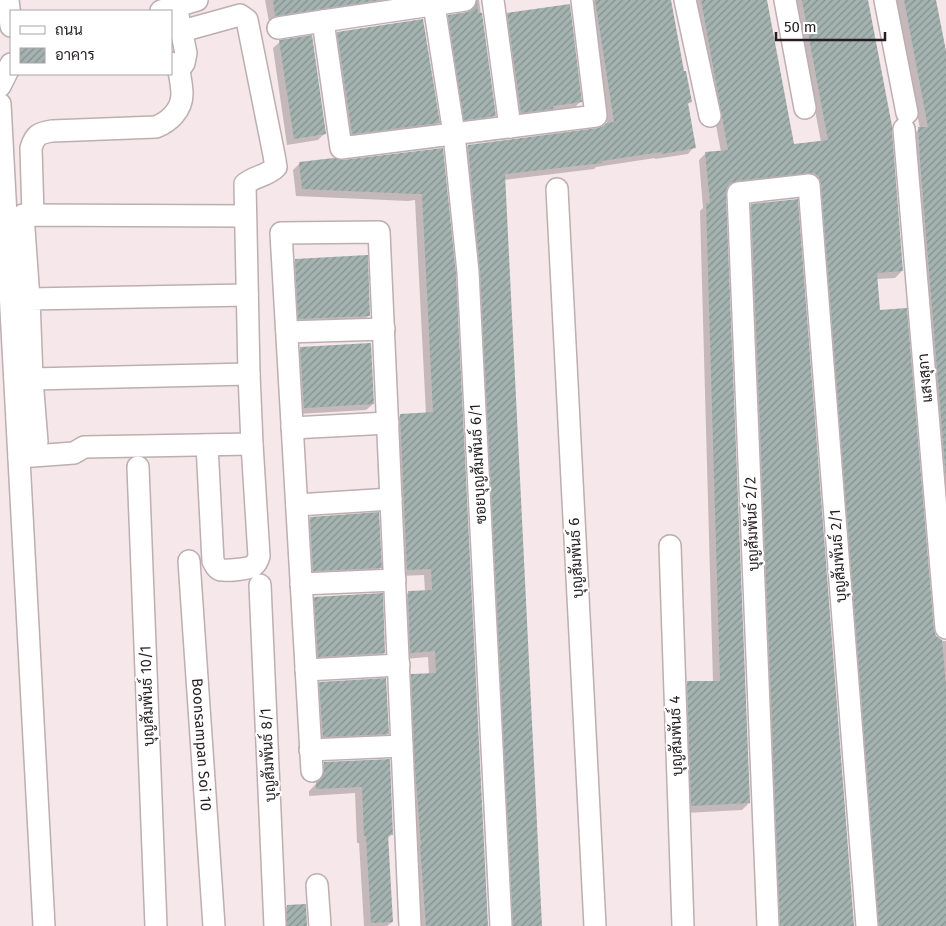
<svg xmlns="http://www.w3.org/2000/svg" width="946" height="926" viewBox="0 0 946 926" font-family="'Fira Sans',Sarabun,sans-serif">
<style>
.shadow{fill:#0003}
.building{fill:url(#building-hatch)}
.lines{fill:none;stroke-linecap:round;stroke-linejoin:round}
.minor-casing{stroke:#bdaeb2;stroke-width:24}
.minor{stroke:#fff;stroke-width:21}
.labels{text-anchor:middle;stroke-width:4;stroke-linejoin:round;paint-order:stroke}
.street-label{font-size:15px;fill:#241e20;stroke:#fff}
</style>
<defs>
<pattern id="building-hatch" width="6" height="6" patternUnits="userSpaceOnUse" patternTransform="scale(1.25)"><rect width="6" height="6" fill="#a4b3af"/><path d="M-1 1l2-2M0 6l6-6M5 7l2-2" fill="none" stroke="#85918e"/></pattern>
</defs>
<rect width="100%" height="100%" fill="#f6e7ea"/>
<g class="shadow">
<polygon points="265,0 414,0 269,22"/>
<polygon points="469,0 479,0 495,116 488,122 458,126 442,23 449,16 471,12 471,5"/>
<polygon points="587,0 670,0 683,73 690,102 687,105 694,147 688,154 655,159 655,158 596,167 594,169 504,180 541,926 507,926 462,152 468,146 598,130 607,124"/>
<polygon points="693,0 766,0 793,145 821,142 794,0 867,0 902,271 895,278 876,279 878,312 932,629 935,636 941,641 946,641 946,926 872,926 800,179 729,187 725,188 749,803 742,810 685,813 681,690 688,683 713,682 700,211 703,208 699,160 706,153 721,152"/>
<polygon points="896,0 935,0 946,60 946,562 912,136 919,129 920,129"/>
<polygon points="508,14 580,102 574,108 514,119 501,20"/>
<polygon points="338,33 438,123 432,129 345,140 331,39"/>
<polygon points="280,42 325,133 318,140 287,145 273,48"/>
<polygon points="442,149 487,926 419,926 405,682 412,675 429,675 428,657 404,659 402,599 408,593 425,592 424,575 400,576 394,422 400,416 426,414 415,200 408,201 296,196 293,170 299,164 342,162"/>
<polygon points="752,205 853,926 774,926 745,212"/>
<polygon points="296,260 369,315 362,322 292,325 289,267"/>
<polygon points="301,348 373,404 366,410 297,414 294,355"/>
<polygon points="310,518 380,568 374,574 307,577 304,525"/>
<polygon points="315,598 384,653 377,659 312,663 308,604"/>
<polygon points="320,683 388,734 381,740 316,743 313,690"/>
<polygon points="389,760 392,834 387,839 392,922 387,926 364,926 359,843 357,843 355,793 309,796 309,791 316,784 317,771 325,763"/>
<polygon points="287,906 306,926 281,926 281,913"/>
</g>
<g class="building">
<polygon points="273,0 380,0 275,16"/>
<polygon points="477,0 478,13 482,13 496,116 464,120 448,15 467,12 472,10 476,5"/>
<polygon points="595,0 671,0 684,71 686,71 692,102 688,103 696,148 662,154 661,152 602,161 602,163 505,174 542,926 513,926 480,271 468,145 598,128 603,126 606,123 614,122"/>
<polygon points="701,0 767,0 794,144 828,140 802,0 868,0 892,126 892,130 903,271 877,273 880,310 907,308 934,629 936,636 942,640 946,686 946,926 879,926 821,184 819,177 814,173 808,173 737,181 730,183 727,188 726,193 750,803 691,806 687,681 720,681 706,203 710,203 705,152 728,150"/>
<polygon points="904,0 936,0 946,51 946,479 920,161 918,127 928,127"/>
<polygon points="570,4 582,102 553,106 554,109 521,113 507,13"/>
<polygon points="423,19 440,123 352,134 337,32"/>
<polygon points="312,35 326,134 294,139 279,40"/>
<polygon points="443,148 456,273 488,926 426,926 420,846 421,846 415,768 411,674 436,673 435,651 410,653 408,591 432,590 431,569 407,570 400,414 433,412 422,194 416,194 302,189 299,162 334,158 343,160"/>
<polygon points="798,199 854,926 780,926 751,204"/>
<polygon points="368,255 370,316 298,319 295,259"/>
<polygon points="371,343 374,404 304,408 300,347"/>
<polygon points="379,512 382,568 313,571 310,517"/>
<polygon points="383,593 385,653 318,657 314,597"/>
<polygon points="386,678 389,734 323,737 319,682"/>
<polygon points="390,759 393,835 388,835 393,922 371,923 366,836 364,836 362,787 316,789 316,782 319,781 323,776 324,762"/>
<polygon points="306,904 307,926 287,926 287,905"/>
</g>
<g class="lines">
<g class="minor-casing">
<g id="minor">
<polyline points="8,0 11,26"/>
<polyline points="465,0 323,21 341,148 596,116 582,0"/>
<polyline points="493,0 510,127"/>
<polyline points="685,0 710,116"/>
<polyline points="785,0 805,108"/>
<polyline points="885,0 907,113"/>
<polyline points="434,5 454,134 468,272 501,926"/>
<polyline points="161,11 197,0"/>
<polyline points="278,28 323,21"/>
<polyline points="171,63 179,70 184,63 186,53 176,6"/>
<polyline points="0,86 11,64"/>
<polyline points="0,104 44,926"/>
<polyline points="904,129 946,628"/>
<polyline points="557,189 595,926"/>
<path d="M33 215 31 148C35 135 39 133 52 131L156 127C169 122 182 110 182 94 182 86 180 78 179 70"/>
<polyline points="29,299 23,215 245,216"/>
<polyline points="287,332 384,329"/>
<polyline points="32,379 249,374"/>
<polyline points="292,428 388,423"/>
<polyline points="37,442 32,379 29,299 247,295"/>
<path d="M207 445 213 561C215 565 217 569 221 570 227 571 249 569 253 566 257 563 258 560 259 556L252 444"/>
<path d="M19 457 74 453 84 447 252 444 249 374 245 184C255 176 267 176 276 167L274 155 247 20 240 15 182 31"/>
<polyline points="138,467 156,926"/>
<polyline points="297,505 391,499"/>
<polyline points="670,546 683,926"/>
<path id="s1" d="M189 561 214 926"/>
<polyline points="301,584 395,580"/>
<polyline points="260,585 275,926"/>
<polyline points="306,670 399,665"/>
<polyline points="310,750 402,746"/>
<polyline points="312,771 281,233 379,232 410,926"/>
<polyline points="317,885 320,926"/>
<polyline points="768,926 738,193 809,185 867,926"/>
</g>
</g>
<use href="#minor" class="minor"/>
</g>
<g class="labels">
<g class="street-label">
<text transform="translate(925 378) rotate(-95)" y="5">แสงสุภา</text>
<text transform="translate(478 464) rotate(-93)" y="5">ซอยบุญสัมพันธ์ 6/1</text>
<text transform="translate(752 524) rotate(-92)" y="5">บุญสัมพันธ์ 2/2</text>
<text transform="translate(838 556) rotate(-94)" y="5">บุญสัมพันธ์ 2/1</text>
<text transform="translate(576 558) rotate(-93)" y="5">บุญสัมพันธ์ 6</text>
<text transform="translate(147 696) rotate(-92)" y="5">บุญสัมพันธ์ 10/1</text>
<text transform="translate(676 736) rotate(-92)" y="5">บุญสัมพันธ์ 4</text>
<text dy="5" stroke="none"><textPath href="#s1" startOffset="184">Boonsampan Soi 10</textPath></text>
<text transform="translate(268 755) rotate(-93)" y="5">บุญสัมพันธ์ 8/1</text>
</g>
</g>
<rect x="10" y="10" width="162" height="65" fill="#ffffff" stroke="#a7a5a6"/>
<rect x="20" y="26" width="25" height="8" fill="#ffffff" stroke="#a7a5a6"/>
<text x="55" y="35" font-size="15" fill="#241e20">ถนน</text>
<rect x="20" y="48" width="25" height="15" fill="url(#building-hatch)" stroke="#a7a5a6"/>
<text x="55" y="60" font-size="15" fill="#241e20">อาคาร</text>
<path d="M776 32v8h109v-8" fill="none" stroke="#241e20" stroke-width="2.5"/>
<text x="784" y="32" font-size="15" fill="#241e20" stroke="#ffffff" stroke-width="4" paint-order="stroke">50 m</text>
</svg>
